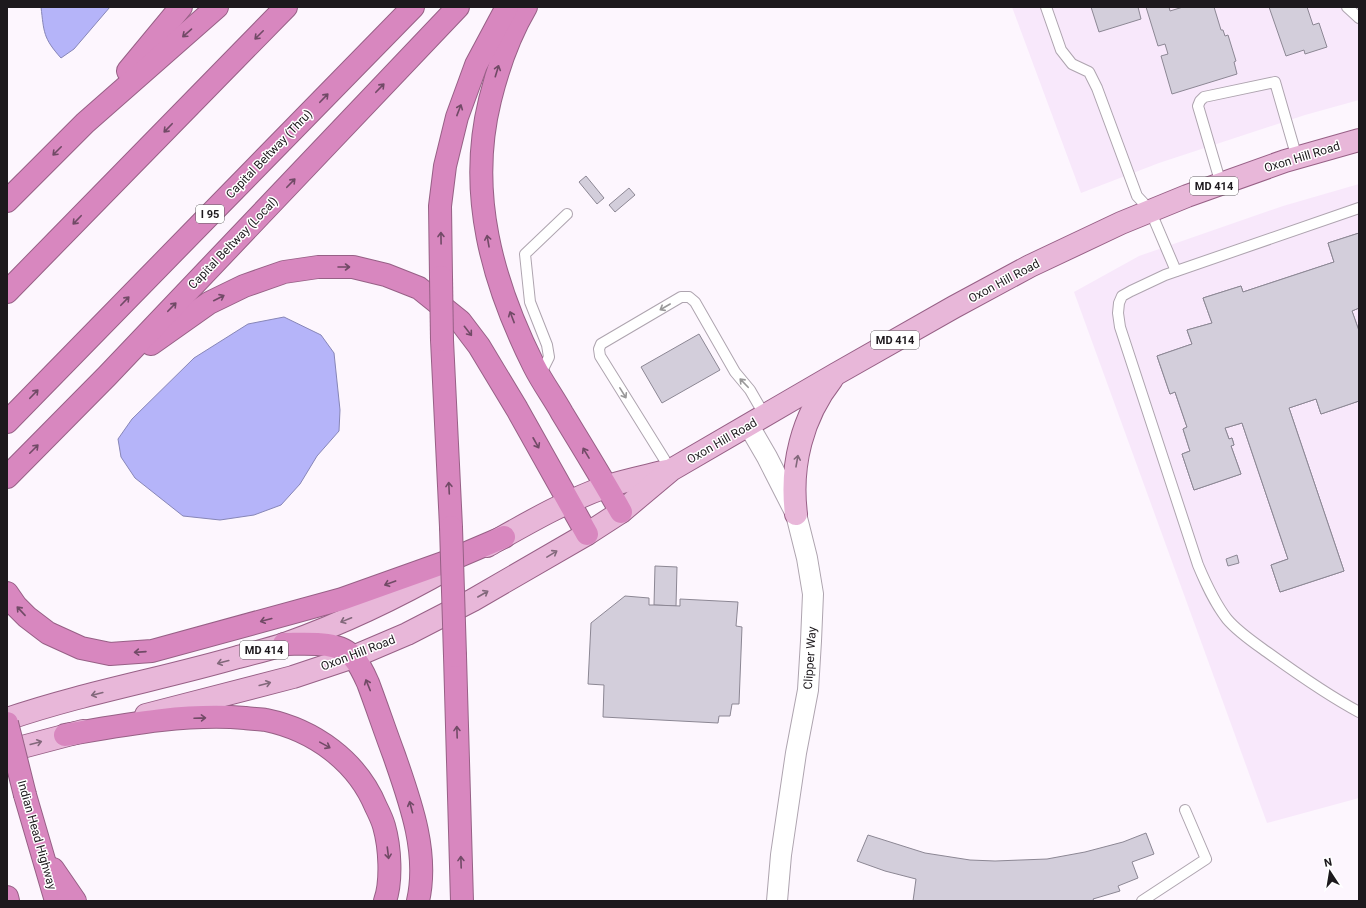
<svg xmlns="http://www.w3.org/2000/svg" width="1366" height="908" viewBox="0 0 1366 908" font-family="Roboto,sans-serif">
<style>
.built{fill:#f8e8fb}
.water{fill:#b5b4f9;stroke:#8786b7}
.building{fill:#d3cedb;stroke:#8c8794;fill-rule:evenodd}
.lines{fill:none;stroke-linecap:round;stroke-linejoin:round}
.lane-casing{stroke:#aea4af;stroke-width:12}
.street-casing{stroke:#aea4af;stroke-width:22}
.primary-casing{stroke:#976086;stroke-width:24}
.highway-casing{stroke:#976086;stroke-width:24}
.lane{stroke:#fff;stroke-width:10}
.street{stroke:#fff;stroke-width:20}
.primary{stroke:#e8b7d9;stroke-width:22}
.highway{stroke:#d887bf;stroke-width:22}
.highway-bridge-casing{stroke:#976086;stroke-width:24;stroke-linecap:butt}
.highway-bridge{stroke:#d887bf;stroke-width:22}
.oneway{stroke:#714a66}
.oneway2{stroke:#999899}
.oneway3{stroke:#82687b}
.labels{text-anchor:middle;stroke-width:3;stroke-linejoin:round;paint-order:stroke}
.shield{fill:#fff;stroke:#615e61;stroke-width:1}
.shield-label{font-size:11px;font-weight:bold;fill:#1d191d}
.street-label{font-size:12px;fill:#1d191d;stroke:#fff}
</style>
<rect width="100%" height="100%" fill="#fdf6fe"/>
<g class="built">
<polygon points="1012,7 1359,7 1359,100 1305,115 1159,163 1081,193"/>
<polygon points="1359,184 1359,798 1267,823 1074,292 1139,256 1283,206"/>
</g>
<g class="water">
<path d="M41 7H110L74 49 61 58C43 38 44 32 41 7Z"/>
<polygon points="284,317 321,335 334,353 340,410 339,431 317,456 300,484 281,505 254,515 220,520 183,516 135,478 121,457 118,439 132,419 194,358 248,324"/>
</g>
<g class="building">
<polygon points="1091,7 1138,7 1141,19 1099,32"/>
<polygon points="1146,7 1169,7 1170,11 1183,7 1214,7 1221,30 1223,30 1225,36 1228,35 1236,61 1234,62 1237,74 1172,94 1161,56 1168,54 1165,44 1158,46"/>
<polygon points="1269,7 1307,7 1313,25 1319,23 1327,47 1305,54 1304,50 1286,56"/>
<polygon points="586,176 604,198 597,204 579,182"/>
<polygon points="629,188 635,195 615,212 609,205"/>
<path d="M1359 233V308L1352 311 1359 331V401L1321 414 1316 399 1289 408 1344 571 1280 592 1271 565 1288 559 1242 423 1225 428 1229 439 1232 438 1234 445 1231 446 1241 474 1194 490 1182 454 1190 451 1183 429 1187 427 1175 392 1170 394 1157 356 1192 344 1187 330 1212 323 1203 298 1241 286 1243 292 1334 262 1328 243ZM1340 311 1350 340 1301 356 1309 380 1283 389 1265 336Z"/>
<polygon points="1359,233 1359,308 1352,311 1359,331 1359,401 1321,414 1316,399 1289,408 1344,571 1280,592 1271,565 1288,559 1242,423 1225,428 1229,439 1232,438 1234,445 1231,446 1241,474 1194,490 1182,454 1190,451 1183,429 1187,427 1175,392 1170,394 1157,356 1192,344 1187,330 1212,323 1203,298 1241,286 1243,292 1334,262 1328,243"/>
<polygon points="699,334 720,370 662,403 641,367"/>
<polygon points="1237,555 1239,563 1228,566 1226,559"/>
<polygon points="655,566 677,567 676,606 654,605"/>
<polygon points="625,596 649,598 649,605 654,605 680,606 680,599 738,602 736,626 742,627 739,704 732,704 730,716 719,716 718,723 603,717 604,685 588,684 591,623"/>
<polygon points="1146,833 1154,854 1132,862 1138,878 1118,886 1120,891 1093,899 1094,901 913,901 916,879 885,871 857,861 868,835 925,853 970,860 995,861 1047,859 1085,852 1123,842"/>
</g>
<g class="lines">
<g class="lane-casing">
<g id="lane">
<polyline points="1046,7 1061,50 1072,64 1089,72 1097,88 1137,196 1150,210 1176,271"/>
<polyline points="1347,7 1359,18"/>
<polyline points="1221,184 1198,106 1200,101 1204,97 1275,82 1297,158"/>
<path d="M1359 208 1165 275 1131 291 1122 296 1119 303 1118 313 1120 327 1198 565C1206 584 1214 602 1227 619 1238 632 1253 642 1267 652 1296 673 1327 695 1359 712"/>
<polyline points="540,375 549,357 547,345 530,302 525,254 567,214"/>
<polyline points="671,470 600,356 599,349 601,344 681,297 689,297 695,302 735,372 750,390 765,416"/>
<polyline points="1142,901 1206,859 1185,810"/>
</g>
</g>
<g class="street-casing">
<polyline id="street" points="749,426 767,457 796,514 807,558 813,594 811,641 808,690 796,753 781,855 777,901"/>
</g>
<g class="primary-casing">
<g id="primary">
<path d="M796 514C790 466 802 417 832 379"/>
<path d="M487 546C526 524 565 501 608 486 627 480 647 476 667 471"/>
<polyline points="146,715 293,677 353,657 407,634 473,600 587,534 621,512 671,470 836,374 954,307 1030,266 1121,223 1187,196 1285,161 1359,140"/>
<path d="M7 719C83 693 162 679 238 657 254 653 270 649 285 644 344 623 398 597 452 566"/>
<polyline points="7,751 83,731"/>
</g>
</g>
<g class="highway-casing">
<g id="highway">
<path d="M526 7C509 36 498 67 490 100 467 193 492 282 534 366 542 382 553 397 562 413 582 446 602 478 621 512"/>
<polyline points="128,71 181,7"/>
<polyline points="7,201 85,123 217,7"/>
<polyline points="441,277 440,206 445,166 457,117 476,65 507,7"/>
<polyline points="7,292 286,7"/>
<polyline points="442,340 451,527"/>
<polyline points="151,344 209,303 244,286 284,272 318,267 353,267 386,275 419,288 460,321 479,346 517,409 587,534"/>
<polyline points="7,422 413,7"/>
<polyline points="7,477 107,376 458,7"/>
<polyline points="7,593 16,606 27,617 48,633 81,648 110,654 152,651 342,599 443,563 504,537"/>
<path d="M284 644C305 644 339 640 354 658 360 665 364 674 368 683 377 707 385 731 394 755 410 801 429 852 418 901"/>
<polyline points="455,656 462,901"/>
<path d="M65 735C123 725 185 713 245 718 252 719 260 719 266 720 314 730 357 761 376 807 379 813 382 819 384 826 390 847 392 881 385 901"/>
<polyline points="25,795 56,901"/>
<polyline points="53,869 75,901"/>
<polyline points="7,897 8,901"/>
</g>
</g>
<use href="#lane" class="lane"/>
<use href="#street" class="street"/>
<use href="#primary" class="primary"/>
<use href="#highway" class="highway"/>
<g class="highway-bridge-casing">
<g id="highway-bridge">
<polyline points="441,277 442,340"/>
<polyline points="451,527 455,656"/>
<polyline points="7,723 25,795"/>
</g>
</g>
<use href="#highway-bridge" class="highway-bridge"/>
</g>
<defs><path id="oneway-shaft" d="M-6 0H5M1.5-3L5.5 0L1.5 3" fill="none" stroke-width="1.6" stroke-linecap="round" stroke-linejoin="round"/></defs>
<g class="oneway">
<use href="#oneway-shaft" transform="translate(187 33) rotate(139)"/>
<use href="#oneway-shaft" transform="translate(259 35) rotate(135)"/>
<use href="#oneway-shaft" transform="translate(497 71) rotate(-73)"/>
<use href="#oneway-shaft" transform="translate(380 88) rotate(-46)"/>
<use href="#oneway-shaft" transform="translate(324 98) rotate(-46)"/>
<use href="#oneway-shaft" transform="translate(459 110) rotate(-69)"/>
<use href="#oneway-shaft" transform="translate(168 128) rotate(134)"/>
<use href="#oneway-shaft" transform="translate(57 151) rotate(135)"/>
<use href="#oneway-shaft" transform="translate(291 183) rotate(-46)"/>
<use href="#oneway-shaft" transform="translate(77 220) rotate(134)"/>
<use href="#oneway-shaft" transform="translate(441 238) rotate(-91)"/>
<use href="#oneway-shaft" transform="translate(488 241) rotate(-100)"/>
<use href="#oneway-shaft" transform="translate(344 267)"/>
<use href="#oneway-shaft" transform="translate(219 298) rotate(-27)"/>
<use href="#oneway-shaft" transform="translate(125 301) rotate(-46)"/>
<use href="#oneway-shaft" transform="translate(172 307) rotate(-46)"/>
<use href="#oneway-shaft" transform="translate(512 317) rotate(-111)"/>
<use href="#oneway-shaft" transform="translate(468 331) rotate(52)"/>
<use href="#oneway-shaft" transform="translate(34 394) rotate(-46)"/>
<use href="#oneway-shaft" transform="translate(536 443) rotate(61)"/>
<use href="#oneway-shaft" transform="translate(34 449) rotate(-45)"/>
<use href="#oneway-shaft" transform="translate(586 453) rotate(-121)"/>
<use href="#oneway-shaft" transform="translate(449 488) rotate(-93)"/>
<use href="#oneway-shaft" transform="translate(390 583) rotate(160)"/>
<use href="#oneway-shaft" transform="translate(21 611) rotate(-133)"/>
<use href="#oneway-shaft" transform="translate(266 620) rotate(165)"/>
<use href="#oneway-shaft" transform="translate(140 652) rotate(176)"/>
<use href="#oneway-shaft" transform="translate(368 685) rotate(-112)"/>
<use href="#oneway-shaft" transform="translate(200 718) rotate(-2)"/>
<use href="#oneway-shaft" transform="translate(457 732) rotate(-92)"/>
<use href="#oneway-shaft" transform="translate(325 745) rotate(29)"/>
<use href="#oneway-shaft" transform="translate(411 807) rotate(-105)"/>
<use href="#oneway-shaft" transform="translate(388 853) rotate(83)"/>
<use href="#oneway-shaft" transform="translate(461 862) rotate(-92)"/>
</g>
<g class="oneway2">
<use href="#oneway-shaft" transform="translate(665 307) rotate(150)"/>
<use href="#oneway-shaft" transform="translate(744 383) rotate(-134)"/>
<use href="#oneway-shaft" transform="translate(623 393) rotate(58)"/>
</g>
<g class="oneway3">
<use href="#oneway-shaft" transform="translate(797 461) rotate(-80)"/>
<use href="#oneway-shaft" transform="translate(552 554) rotate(-31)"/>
<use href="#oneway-shaft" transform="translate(483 594) rotate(-30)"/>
<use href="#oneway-shaft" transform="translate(346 620) rotate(158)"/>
<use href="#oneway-shaft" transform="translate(223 662) rotate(165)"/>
<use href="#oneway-shaft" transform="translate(265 684) rotate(-15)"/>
<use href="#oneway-shaft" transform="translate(97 694) rotate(166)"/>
<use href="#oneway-shaft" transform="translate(36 743) rotate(-15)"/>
</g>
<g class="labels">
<g class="shield">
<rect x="1190" y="177" width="48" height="18" rx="3"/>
<rect x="196" y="205" width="28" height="18" rx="3"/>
<rect x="871" y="331" width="48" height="18" rx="3"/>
<rect x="240" y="641" width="48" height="18" rx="3"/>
</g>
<g class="shield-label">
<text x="1214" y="190">MD 414</text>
<text x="210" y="218">I 95</text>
<text x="895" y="344">MD 414</text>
<text x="264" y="654">MD 414</text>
</g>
<g class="street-label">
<text transform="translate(269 154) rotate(-46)" y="4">Capital Beltway (Thru)</text>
<text transform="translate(1302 157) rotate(-17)" y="4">Oxon Hill Road</text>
<text transform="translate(233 243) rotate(-46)" y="4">Capital Beltway (Local)</text>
<text transform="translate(1004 281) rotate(-28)" y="4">Oxon Hill Road</text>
<text transform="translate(722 441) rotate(-30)" y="4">Oxon Hill Road</text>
<text transform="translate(358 653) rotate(-21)" y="4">Oxon Hill Road</text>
<text transform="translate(810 658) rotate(-86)" y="4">Clipper Way</text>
<text transform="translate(37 835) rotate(74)" y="4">Indian Head Highway</text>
</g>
</g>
<rect width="1366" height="908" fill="none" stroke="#1d191d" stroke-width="16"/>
<g transform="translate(1330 872) rotate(348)" stroke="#ffffff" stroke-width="3" paint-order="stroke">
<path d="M0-3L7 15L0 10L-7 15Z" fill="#1d191d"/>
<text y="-6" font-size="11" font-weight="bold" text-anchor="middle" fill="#1d191d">N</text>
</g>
</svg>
